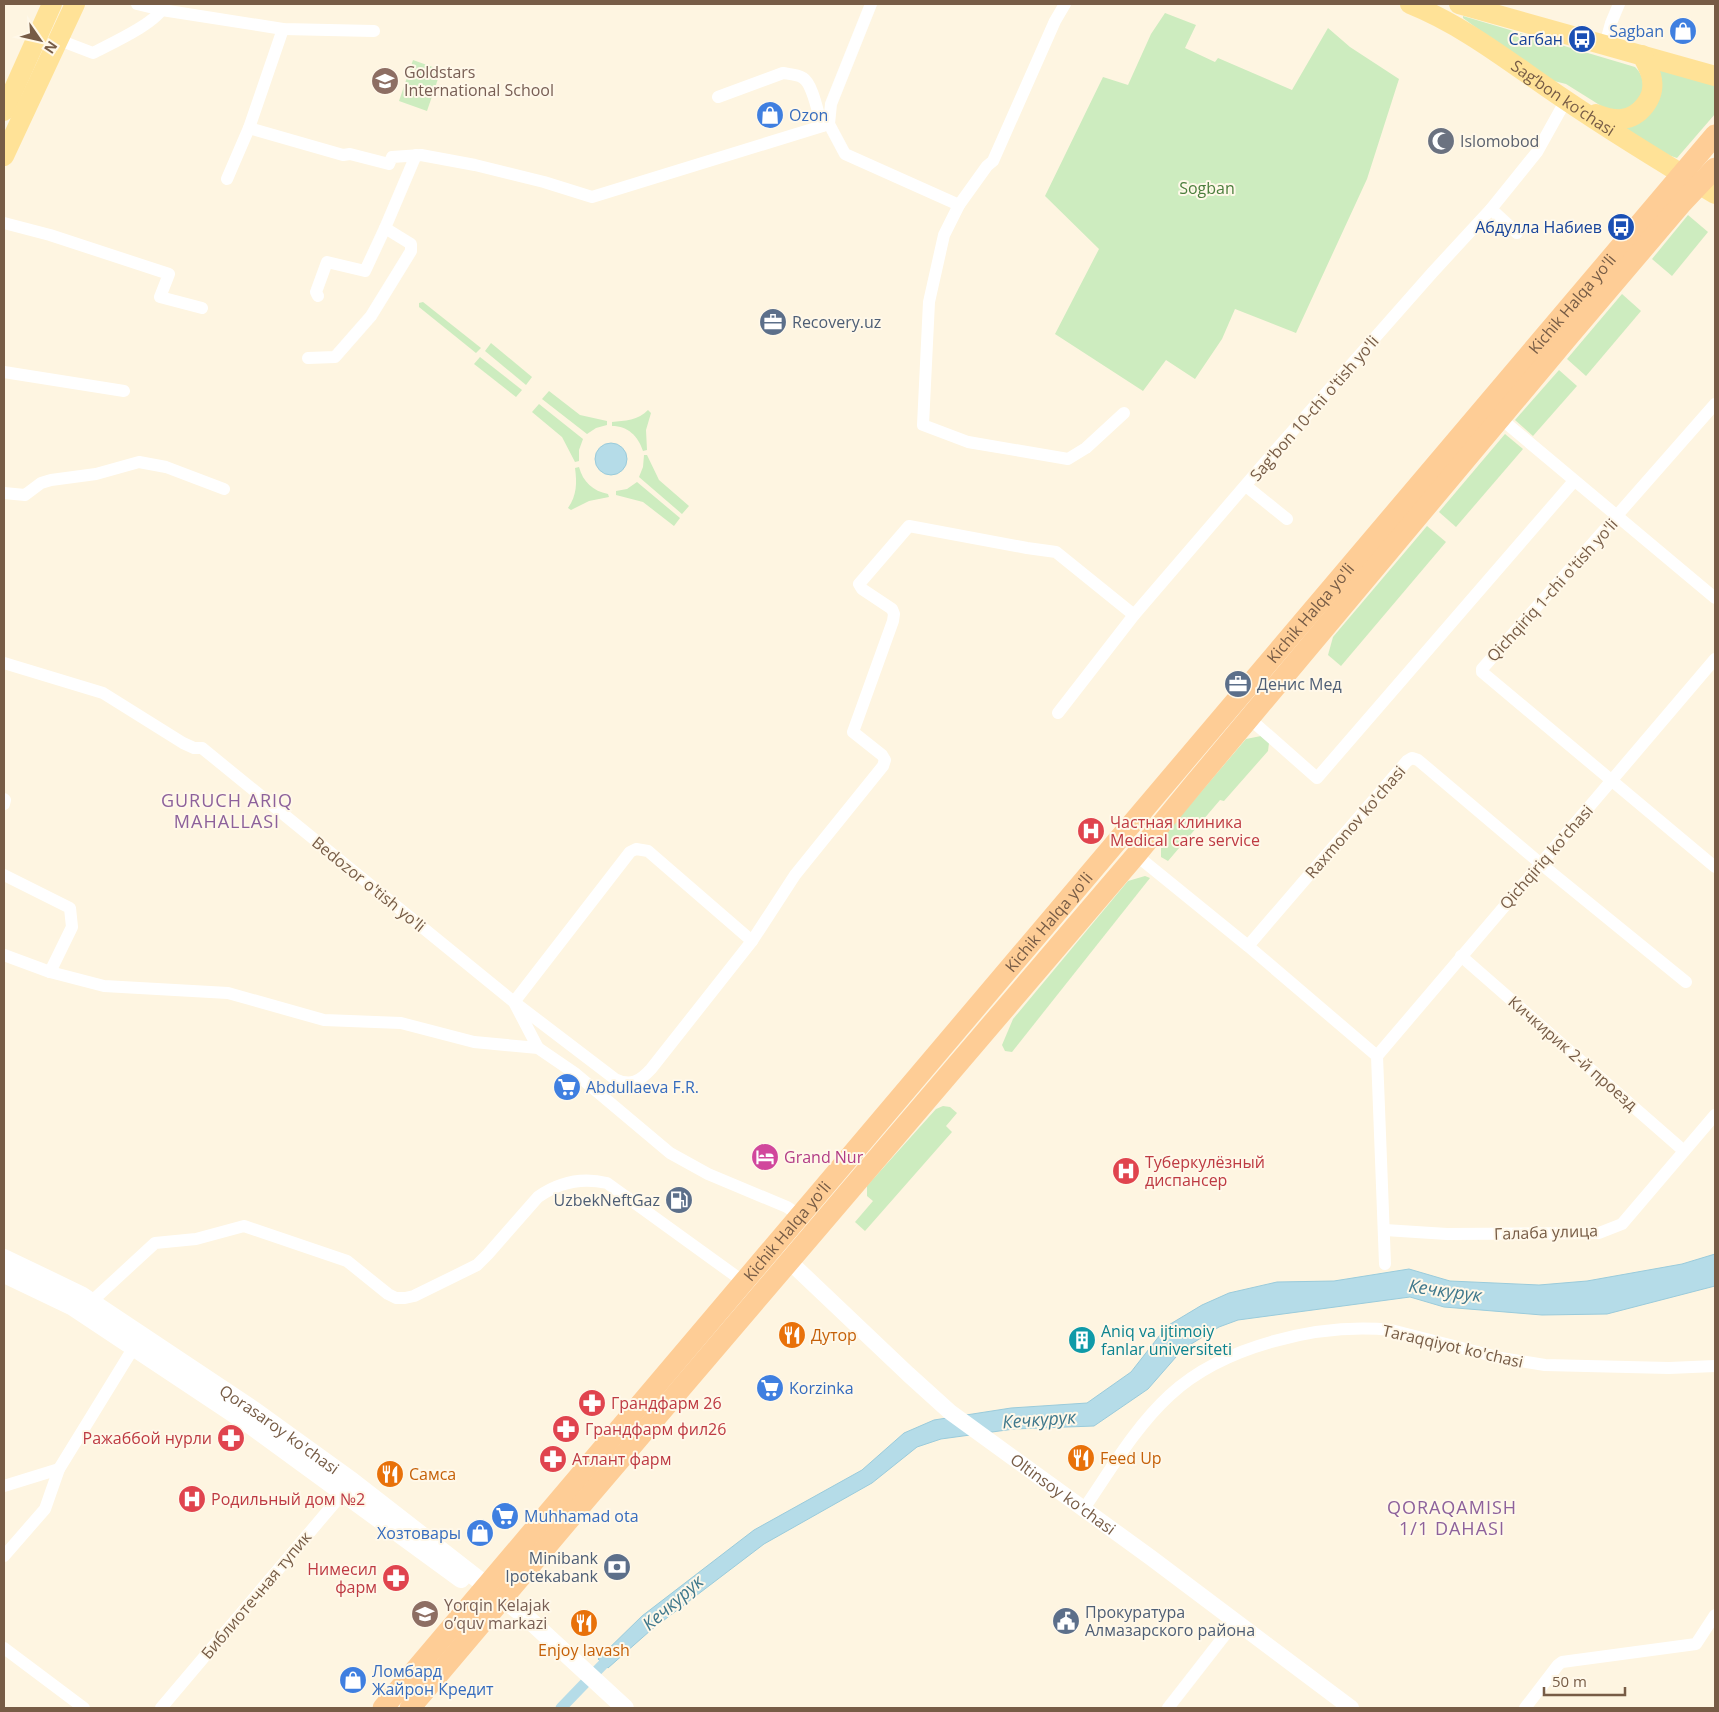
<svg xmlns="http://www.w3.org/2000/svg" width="1719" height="1712" viewBox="0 0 1719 1712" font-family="'Open Sans',sans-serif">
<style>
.green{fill:#cdecbf}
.water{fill:#b5dce8;stroke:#9acbdb}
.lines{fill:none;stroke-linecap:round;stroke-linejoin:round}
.canal{stroke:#b5dce8;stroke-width:11}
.minor{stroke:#fff;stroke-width:12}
.tertiary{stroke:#fff;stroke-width:16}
.secondary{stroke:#fff;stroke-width:18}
.primary{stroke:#ffe297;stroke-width:20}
.trunk{stroke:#fecd96;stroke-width:21}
.labels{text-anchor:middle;stroke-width:4;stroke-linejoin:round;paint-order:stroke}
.shop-label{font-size:16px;fill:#366cbe;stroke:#fff8e9;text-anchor:start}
.transit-label{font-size:16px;fill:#164399;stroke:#fff8e9;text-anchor:end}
.education-label{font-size:16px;fill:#785e54;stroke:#fff8e9;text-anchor:start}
.street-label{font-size:16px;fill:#775c46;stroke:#fff8e9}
.worship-label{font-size:16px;fill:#5b616d;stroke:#fff8e9;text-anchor:start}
.park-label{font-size:16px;fill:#4b7e3d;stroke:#fff8e9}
.service-label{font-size:16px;fill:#4e5e75;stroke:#fff8e9;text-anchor:start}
.health-label{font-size:16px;fill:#be3a42;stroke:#fff8e9;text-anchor:start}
.hotel-label{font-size:16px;fill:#b23c85;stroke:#fff8e9;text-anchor:start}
.culture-label{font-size:16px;fill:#0d838f;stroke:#fff8e9;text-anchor:start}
.food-label{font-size:16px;fill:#c56008;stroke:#fff8e9;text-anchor:start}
.neighbourhood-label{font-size:18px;letter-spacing:1px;fill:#8d619b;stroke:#fff8e9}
.water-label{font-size:18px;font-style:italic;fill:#3f788c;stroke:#fff8e9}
</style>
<rect width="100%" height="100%" fill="#fef5e1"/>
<g class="green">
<polygon points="1165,13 1196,25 1185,48 1215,62 1218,58 1292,90 1328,28 1350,47 1399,79 1367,179 1296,333 1235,309 1222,339 1195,379 1166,360 1143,391 1055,334 1099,249 1045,196 1103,77 1128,85 1151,34"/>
<path d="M1463 16 1635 67C1644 76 1644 84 1642 96L1625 111 1606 109 1566 84 1546 79 1463 18Z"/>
<polygon points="413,60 441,70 427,111 399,101"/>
<polygon points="1658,69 1715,85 1715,114 1677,158 1665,154 1622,127"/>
<polygon points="1688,215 1708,232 1672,276 1652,259"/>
<polygon points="1622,294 1641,311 1586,376 1567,359"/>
<polygon points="423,302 481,348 476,353 419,307 419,303"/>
<polygon points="491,343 532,377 526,385 485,351"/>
<polygon points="480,357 522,390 516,397 474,364"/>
<polygon points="1559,370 1577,386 1533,436 1515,420"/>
<polygon points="549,391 580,415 607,421 607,425 596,428 587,434 542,399"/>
<polygon points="539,404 583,439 579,450 579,461 575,462 562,437 532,412"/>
<path d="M648 410 651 413 646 430 647 450 643 451C638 436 628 426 612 426V422C624 421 639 420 648 410Z"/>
<polygon points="1505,434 1523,449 1456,527 1439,512"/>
<polygon points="644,455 647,455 659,480 689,506 682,514 639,477 643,467"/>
<path d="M579 467C583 482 593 491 608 494L609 497 589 501 571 510 568 508C577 495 577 483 575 468Z"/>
<polygon points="637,482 680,518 674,526 643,502 616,495 616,491 627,489"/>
<polygon points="1427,526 1446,542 1341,666 1328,655 1333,637"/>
<polygon points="1261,736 1269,743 1268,751 1224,801 1220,800 1168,861 1161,857 1161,839 1246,739"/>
<polygon points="1145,876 1150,878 1012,1052 1005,1051 1002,1045 1013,1019 1128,881"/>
<polygon points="943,1106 950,1107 957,1113 946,1126 952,1132 865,1231 855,1222 873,1201 867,1196 867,1186 936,1109"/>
</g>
<g class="water">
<circle cx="611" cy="459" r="16"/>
<polygon points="1715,1254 1715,1286 1607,1314 1542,1315 1444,1307 1410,1297 1238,1320 1219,1327 1183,1349 1148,1389 1094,1426 1014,1429 941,1439 917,1447 872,1483 764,1544 651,1630 608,1668 598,1659 642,1616 754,1530 862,1470 904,1433 934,1420 1011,1408 1087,1403 1131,1372 1167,1326 1202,1305 1229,1293 1277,1282 1334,1281 1409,1269 1450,1281 1539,1285 1587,1281 1682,1264"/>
</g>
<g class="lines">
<polyline class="canal" points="561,1708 614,1653"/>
<g class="minor">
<polyline points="137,4 162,10 283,29 374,31"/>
<polyline points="871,4 831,104 829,124 845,154 959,205"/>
<polyline points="1065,4 1055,21 993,161 987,166 959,205 944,235 929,302 923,425 968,442 1068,459 1086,448 1124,413"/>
<path d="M59 40 93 53C110 44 157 23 164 6"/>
<polyline points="1605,45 1611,23 1619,4"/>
<path d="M718 97 783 73C789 74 797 74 803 78 813 84 818 114 822 126"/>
<polyline points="249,128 343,155 350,154 389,164 392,157 421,155 475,165 544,182 592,197 829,124"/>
<polyline points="227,179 249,128 283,29"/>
<polyline points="1491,209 1517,233"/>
<polyline points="4,223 50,235 169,274 160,297 202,308"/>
<polyline points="318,296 316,292 327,262 365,271 385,228"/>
<polyline points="308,358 335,357 371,316 411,251 411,244 385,228 416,155"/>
<polyline points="4,372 124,391"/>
<polyline points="1715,404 1482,669 1482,672 1715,867"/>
<polyline points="1500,418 1715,598"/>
<polyline points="1246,486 1287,519"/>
<polyline points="4,493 25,495 41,483 51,480 96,474 139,462 166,467 224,489"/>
<path d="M4 663 103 693 183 743 194 748H202L514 1002 615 1079C631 1087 640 1081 651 1069L752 941 795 875 883 766 885 760 882 755 853 732 893 621 894 614 892 609 862 589 859 584 909 526 1027 548 1056 552 1134 615"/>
<polyline points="1058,713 1134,615 1274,452 1432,273 1491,209 1537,152 1566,100"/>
<polyline points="1250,719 1317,778 1574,481"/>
<polyline points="4,799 5,800 4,804"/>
<polyline points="1136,855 1248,946 1377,1056 1385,1264"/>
<polyline points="4,875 70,908 72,927 50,972"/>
<polyline points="1248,946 1407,761 1412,758 1418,760 1541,864 1686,982"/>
<polyline points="4,955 50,972 104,986 228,993 324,1020 401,1023 474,1042 538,1048 576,1074 670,1153 708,1174 787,1207 800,1216"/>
<polyline points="1461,956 1684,1151"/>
<polyline points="538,1048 514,1002 630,852 636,849 648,851 752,941"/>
<polyline points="1377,1056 1715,659"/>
<polyline points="1385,1230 1447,1234 1599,1233 1622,1224 1715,1115"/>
<path d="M91 1302 155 1243 196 1239 244 1226 347 1261 388 1294 396 1298H405L414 1296 477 1265 488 1254 538 1197C559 1182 581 1177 607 1183L744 1282"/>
<polyline points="4,1486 59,1469"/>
<path d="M1083 1510C1110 1471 1135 1427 1170 1395 1224 1345 1320 1323 1391 1330L1501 1358 1545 1365 1669 1368 1715 1366"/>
<polyline points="4,1556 45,1509 59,1469 134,1347"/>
<polyline points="4,1648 84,1708"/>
<polyline points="161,1708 348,1487"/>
<polyline points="1168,1708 1235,1622"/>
<polyline points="1525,1708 1558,1665 1562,1662 1696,1644 1715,1615"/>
</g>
<path class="tertiary" id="s1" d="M790 1262 908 1374 950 1412 1150 1557 1351 1708"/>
<g class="secondary">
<path id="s2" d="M4 1258 81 1295 255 1411 352 1481 524 1615 625 1708"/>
<polyline points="4,1274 73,1307 246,1422 461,1579"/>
</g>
<g class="primary">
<path id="s3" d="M1410 4C1465 26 1512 64 1561 97 1611 131 1663 163 1715 194"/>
<polyline points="1459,4 1715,76"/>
<polyline points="4,111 52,4"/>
<path d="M1596 114C1604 117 1613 120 1622 119 1640 117 1655 98 1652 80 1651 71 1646 63 1642 55"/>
<polyline points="4,156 75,4"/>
</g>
<g class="trunk">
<path id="s4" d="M383 1708 1715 135"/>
<polyline points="410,1708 584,1502 1136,855 1195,783 1569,336 1682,203 1715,168"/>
</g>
</g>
<defs>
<g id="shop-disc" transform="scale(1.4375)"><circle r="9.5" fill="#3f7fe0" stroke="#fff8e9"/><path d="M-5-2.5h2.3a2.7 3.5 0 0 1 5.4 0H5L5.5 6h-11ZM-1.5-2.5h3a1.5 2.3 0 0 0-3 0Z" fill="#fff"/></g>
<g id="bus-disc" transform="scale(1.4375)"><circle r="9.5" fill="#1a4fb4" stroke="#fff8e9"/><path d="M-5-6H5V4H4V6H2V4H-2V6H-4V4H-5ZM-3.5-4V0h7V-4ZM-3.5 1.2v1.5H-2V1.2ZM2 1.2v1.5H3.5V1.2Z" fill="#fff"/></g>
<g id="school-disc" transform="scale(1.4375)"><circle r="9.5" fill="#8d6e63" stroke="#fff8e9"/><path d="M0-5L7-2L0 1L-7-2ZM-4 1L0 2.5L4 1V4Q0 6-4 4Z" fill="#fff"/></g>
<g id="mosque-disc" transform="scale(1.4375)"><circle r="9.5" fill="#6b7280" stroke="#fff8e9"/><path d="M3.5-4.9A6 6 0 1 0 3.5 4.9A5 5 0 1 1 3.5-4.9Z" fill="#fff"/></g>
<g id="office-disc" transform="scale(1.4375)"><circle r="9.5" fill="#5c6f8a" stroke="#fff8e9"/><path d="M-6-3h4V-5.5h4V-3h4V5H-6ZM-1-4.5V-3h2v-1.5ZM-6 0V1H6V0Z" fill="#fff"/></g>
<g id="hospital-disc" transform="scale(1.4375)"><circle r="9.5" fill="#e0444e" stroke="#fff8e9"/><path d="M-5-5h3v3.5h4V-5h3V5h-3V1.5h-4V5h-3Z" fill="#fff"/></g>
<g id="supermarket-disc" transform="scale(1.4375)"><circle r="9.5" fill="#3f7fe0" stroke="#fff8e9"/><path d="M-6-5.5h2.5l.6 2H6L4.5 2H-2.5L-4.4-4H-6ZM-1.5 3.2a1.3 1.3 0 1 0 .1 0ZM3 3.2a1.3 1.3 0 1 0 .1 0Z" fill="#fff"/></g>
<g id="hotel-disc" transform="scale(1.4375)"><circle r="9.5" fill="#d1479c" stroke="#fff8e9"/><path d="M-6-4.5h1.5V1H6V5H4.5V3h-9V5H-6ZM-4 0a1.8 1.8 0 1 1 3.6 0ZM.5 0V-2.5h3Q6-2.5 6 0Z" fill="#fff"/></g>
<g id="fuel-disc" transform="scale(1.4375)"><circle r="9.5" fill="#5c6f8a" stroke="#fff8e9"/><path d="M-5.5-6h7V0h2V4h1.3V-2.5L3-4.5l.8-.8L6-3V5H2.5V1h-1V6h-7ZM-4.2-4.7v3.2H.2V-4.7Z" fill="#fff"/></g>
<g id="restaurant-disc" transform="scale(1.4375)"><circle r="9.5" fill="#e8710a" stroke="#fff8e9"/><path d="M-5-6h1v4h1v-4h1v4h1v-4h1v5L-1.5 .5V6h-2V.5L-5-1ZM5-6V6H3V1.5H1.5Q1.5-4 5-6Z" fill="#fff"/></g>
<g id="building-disc" transform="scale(1.4375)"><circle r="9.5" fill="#0f9aa8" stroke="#fff8e9"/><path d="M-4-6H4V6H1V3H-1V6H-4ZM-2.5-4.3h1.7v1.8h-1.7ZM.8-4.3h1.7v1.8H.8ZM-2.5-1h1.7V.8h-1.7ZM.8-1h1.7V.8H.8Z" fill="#fff"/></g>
<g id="pharmacy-disc" transform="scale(1.4375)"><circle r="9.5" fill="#e0444e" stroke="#fff8e9"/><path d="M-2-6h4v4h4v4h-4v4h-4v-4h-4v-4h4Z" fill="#fff"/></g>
<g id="bank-disc" transform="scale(1.4375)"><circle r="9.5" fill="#5c6f8a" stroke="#fff8e9"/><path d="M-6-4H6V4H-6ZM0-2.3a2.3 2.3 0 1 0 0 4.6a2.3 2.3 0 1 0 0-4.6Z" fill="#fff"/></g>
<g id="civic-disc" transform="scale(1.4375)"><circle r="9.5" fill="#5c6f8a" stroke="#fff8e9"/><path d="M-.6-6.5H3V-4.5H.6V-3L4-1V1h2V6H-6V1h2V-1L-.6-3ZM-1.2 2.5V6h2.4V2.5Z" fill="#fff"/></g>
</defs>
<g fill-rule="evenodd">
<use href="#shop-disc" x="1683" y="31"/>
<use href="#bus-disc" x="1582" y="39"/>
<use href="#school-disc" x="385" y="81"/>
<use href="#shop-disc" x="770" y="115"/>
<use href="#mosque-disc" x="1441" y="141"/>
<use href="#bus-disc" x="1621" y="227"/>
<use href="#office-disc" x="773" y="322"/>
<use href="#office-disc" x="1238" y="684"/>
<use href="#hospital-disc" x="1091" y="831"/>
<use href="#supermarket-disc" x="567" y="1087"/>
<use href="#hotel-disc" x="765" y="1157"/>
<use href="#hospital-disc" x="1126" y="1171"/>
<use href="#fuel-disc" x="679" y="1200"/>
<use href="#restaurant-disc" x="792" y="1335"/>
<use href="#building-disc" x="1082" y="1340"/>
<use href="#supermarket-disc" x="770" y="1388"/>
<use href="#pharmacy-disc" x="592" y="1403"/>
<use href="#pharmacy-disc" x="566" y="1429"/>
<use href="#pharmacy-disc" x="231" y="1438"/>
<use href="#restaurant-disc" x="1081" y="1458"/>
<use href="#pharmacy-disc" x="553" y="1459"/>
<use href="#restaurant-disc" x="390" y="1474"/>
<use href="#hospital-disc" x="192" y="1499"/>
<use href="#supermarket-disc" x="505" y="1516"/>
<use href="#shop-disc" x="480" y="1533"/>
<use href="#bank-disc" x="617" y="1567"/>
<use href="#pharmacy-disc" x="396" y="1578"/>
<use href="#school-disc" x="425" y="1614"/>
<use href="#civic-disc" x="1066" y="1621"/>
<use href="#restaurant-disc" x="584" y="1623"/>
<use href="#shop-disc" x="353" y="1680"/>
</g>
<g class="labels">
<g class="shop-label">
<text x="1664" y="37" text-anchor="end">Sagban</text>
<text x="789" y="121">Ozon</text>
<text x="586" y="1093">Abdullaeva F.R.</text>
<text x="789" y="1394">Korzinka</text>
<text x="524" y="1522">Muhhamad ota</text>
<text x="461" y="1539" text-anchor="end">Хозтовары</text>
<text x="372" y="1677">Ломбард<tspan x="372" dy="18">Жайрон Кредит</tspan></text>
</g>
<g class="transit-label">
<text x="1563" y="45">Сагбан</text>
<text x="1602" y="233">Абдулла Набиев</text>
</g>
<g class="education-label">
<text x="404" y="78">Goldstars<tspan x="404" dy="18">International School</tspan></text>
<text x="444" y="1611">Yorqin Kelajak<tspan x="444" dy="18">o’quv markazi</tspan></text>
</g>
<g class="street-label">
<text dy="6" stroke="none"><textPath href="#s3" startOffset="180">Sag’bon ko’chasi</textPath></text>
<text dy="6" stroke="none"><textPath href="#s4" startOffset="1840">Kichik Halqa yo'li</textPath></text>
<text transform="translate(1314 408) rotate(-49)" y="6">Sag'bon 10-chi o'tish yo'li</text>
<text transform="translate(1552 590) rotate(-48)" y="6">Qichqiriq 1-chi o'tish yo'li</text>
<text dy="6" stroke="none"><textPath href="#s4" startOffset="1435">Kichik Halqa yo'li</textPath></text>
<text transform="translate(1355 822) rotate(-49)" y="6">Raxmonov ko'chasi</text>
<text transform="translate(1546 857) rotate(-49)" y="6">Qichqiriq ko'chasi</text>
<text transform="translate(369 884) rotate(39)" y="6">Bedozor o'tish yo'li</text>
<text dy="6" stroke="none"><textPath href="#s4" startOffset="1030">Kichik Halqa yo'li</textPath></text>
<text transform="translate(1573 1053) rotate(41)" y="6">Кичкирик 2-й проезд</text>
<text dy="6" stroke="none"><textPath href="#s4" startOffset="625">Kichik Halqa yo'li</textPath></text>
<text transform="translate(1546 1232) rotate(-2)" y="6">Галаба улица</text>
<text transform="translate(1453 1346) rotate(13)" y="6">Taraqqiyot ko'chasi</text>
<text dy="6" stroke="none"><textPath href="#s2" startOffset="325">Qorasaroy ko'chasi</textPath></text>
<text dy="6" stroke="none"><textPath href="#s1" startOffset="359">Oltinsoy ko'chasi</textPath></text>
<text transform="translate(256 1595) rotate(-50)" y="6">Библиотечная тупик</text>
</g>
<g class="worship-label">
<text x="1460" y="147">Islomobod</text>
</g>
<g class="park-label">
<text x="1207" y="194">Sogban</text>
</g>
<g class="service-label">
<text x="792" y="328">Recovery.uz</text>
<text x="1257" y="690">Денис Мед</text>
<text x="660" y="1206" text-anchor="end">UzbekNeftGaz</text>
<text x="598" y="1564" text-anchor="end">Minibank<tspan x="598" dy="18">Ipotekabank</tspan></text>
<text x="1085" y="1618">Прокуратура<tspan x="1085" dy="18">Алмазарского района</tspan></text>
</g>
<g class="health-label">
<text x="1110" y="828">Частная клиника<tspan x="1110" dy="18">Medical care service</tspan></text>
<text x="1145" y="1168">Туберкулёзный<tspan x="1145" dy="18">диспансер</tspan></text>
<text x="611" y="1409">Грандфарм 26</text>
<text x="585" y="1435">Грандфарм фил26</text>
<text x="212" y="1444" text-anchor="end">Ражаббой нурли</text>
<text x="572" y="1465">Атлант фарм</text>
<text x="211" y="1505">Родильный дом №2</text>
<text x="377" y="1575" text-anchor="end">Нимесил<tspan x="377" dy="18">фарм</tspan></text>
</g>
<g class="hotel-label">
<text x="784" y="1163">Grand Nur</text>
</g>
<g class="culture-label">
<text x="1101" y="1337">Aniq va ijtimoiy<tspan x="1101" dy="18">fanlar universiteti</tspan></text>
</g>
<g class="food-label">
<text x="811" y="1341">Дутор</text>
<text x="1100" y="1464">Feed Up</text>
<text x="409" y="1480">Самса</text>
<text x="584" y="1656" text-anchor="middle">Enjoy lavash</text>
</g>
<g class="neighbourhood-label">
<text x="227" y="807">GURUCH ARIQ<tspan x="227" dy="21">MAHALLASI</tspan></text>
<text x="1452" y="1514">QORAQAMISH<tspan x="1452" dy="21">1/1 DAHASI</tspan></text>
</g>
<g class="water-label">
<text transform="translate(1445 1291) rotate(8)" y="6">Кечкурук</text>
<text transform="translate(1039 1420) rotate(-4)" y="6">Кечкурук</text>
<text transform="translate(673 1603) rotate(-41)" y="6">Кечкурук</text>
</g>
</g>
<rect width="1719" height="1712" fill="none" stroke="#775c46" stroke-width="10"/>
<g transform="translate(40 40) rotate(124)" stroke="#fff8e9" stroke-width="4" paint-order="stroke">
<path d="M0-4L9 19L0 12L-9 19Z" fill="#775c46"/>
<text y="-8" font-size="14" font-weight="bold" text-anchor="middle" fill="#775c46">N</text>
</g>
<path d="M1544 1687v8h81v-8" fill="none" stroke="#775c46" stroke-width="2.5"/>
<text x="1552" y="1687" font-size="15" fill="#775c46" stroke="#fff8e9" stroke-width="4" paint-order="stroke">50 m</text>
</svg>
